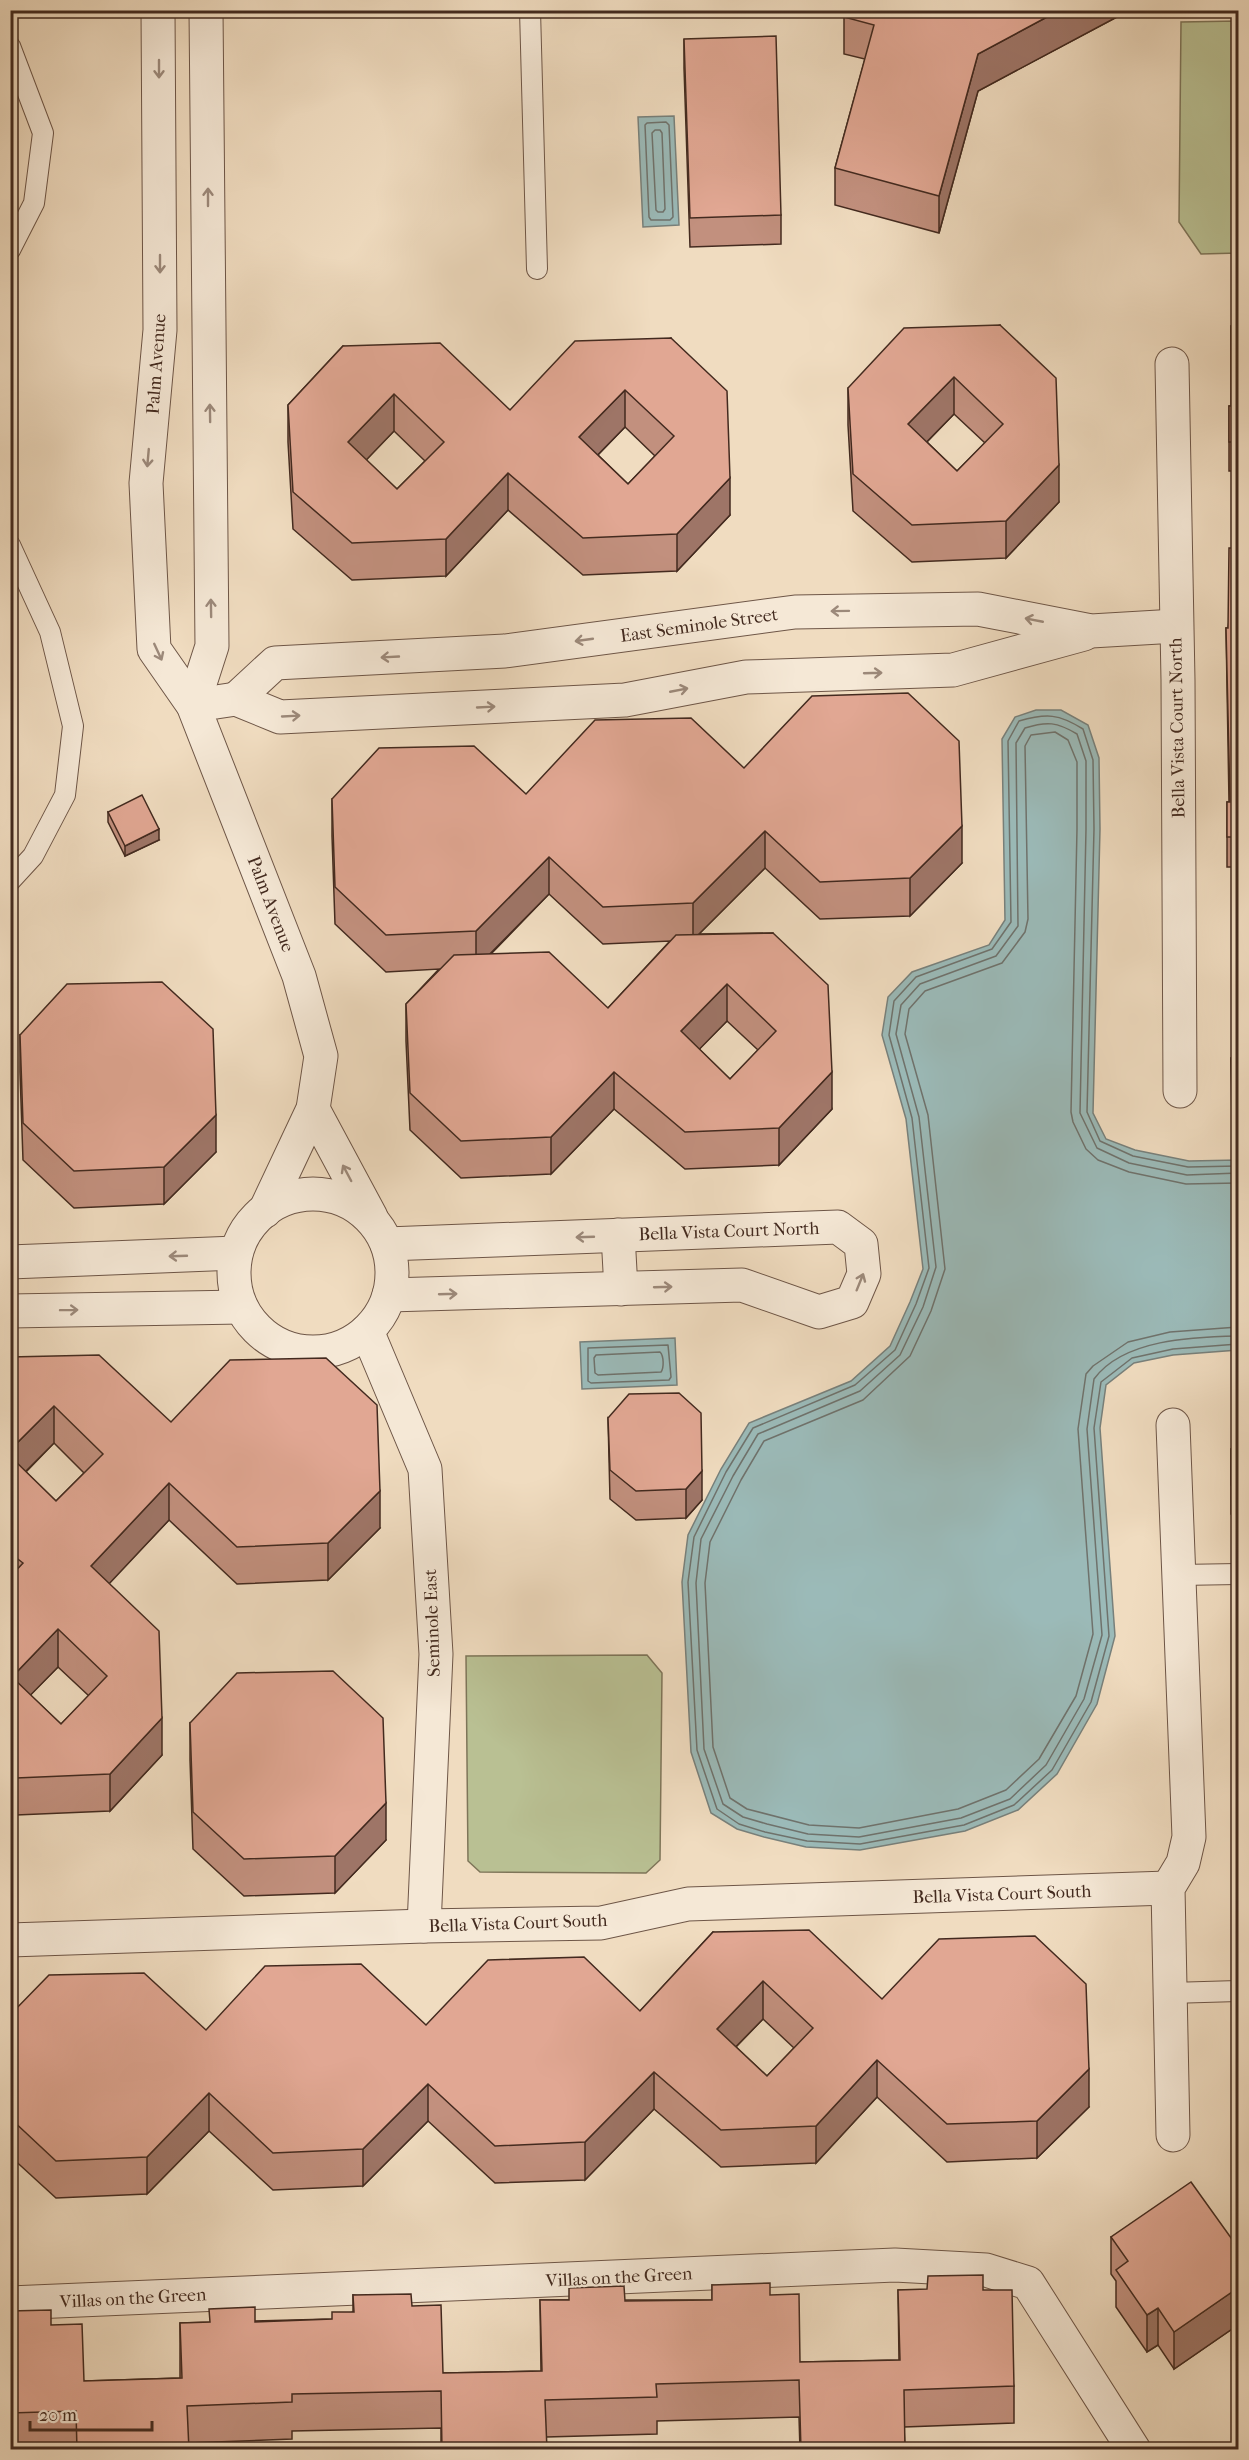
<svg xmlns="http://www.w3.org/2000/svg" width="1249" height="2460" viewBox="0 0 1249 2460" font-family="'IM FELL French Canon',serif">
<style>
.green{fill:#b9c093;stroke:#7e7559;stroke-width:1.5}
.water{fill:#9bbab8;stroke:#78807b;stroke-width:1.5}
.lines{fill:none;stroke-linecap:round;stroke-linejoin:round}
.shore{stroke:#6f726c;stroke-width:1.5}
.service-casing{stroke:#6e5647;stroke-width:22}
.minor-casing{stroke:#6e5647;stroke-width:35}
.service{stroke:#f5e8d6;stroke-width:20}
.minor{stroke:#f5e8d6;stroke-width:33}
.wall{fill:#c2907e;stroke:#432a1f;stroke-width:1.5;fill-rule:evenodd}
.shaded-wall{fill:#9e7567;stroke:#432a1f;stroke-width:1.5}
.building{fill:#e1a793;stroke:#432a1f;stroke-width:1.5;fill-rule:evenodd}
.oneway{stroke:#9c897a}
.labels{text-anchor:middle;stroke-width:4.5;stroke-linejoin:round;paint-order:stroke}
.street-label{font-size:18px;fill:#432a1f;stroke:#f5e8d6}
</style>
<rect width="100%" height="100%" fill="#f0dcc0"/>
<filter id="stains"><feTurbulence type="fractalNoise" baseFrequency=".00333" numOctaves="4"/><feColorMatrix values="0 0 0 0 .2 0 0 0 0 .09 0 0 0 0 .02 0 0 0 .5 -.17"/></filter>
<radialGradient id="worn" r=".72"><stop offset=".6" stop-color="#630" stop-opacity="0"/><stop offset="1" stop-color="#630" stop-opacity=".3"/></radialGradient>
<g class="green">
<polygon points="1238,21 1238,253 1201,254 1179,222 1181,22"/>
<polygon points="647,1655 662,1673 660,1860 646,1873 480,1872 468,1861 466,1656"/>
</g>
<g class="water">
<polygon points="674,116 679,225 643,227 638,117"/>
<polygon points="1036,710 1061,710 1088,725 1099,758 1100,829 1093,1113 1106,1139 1135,1150 1189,1161 1238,1160 1238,1350 1173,1355 1134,1363 1106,1385 1100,1428 1115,1636 1097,1704 1057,1774 1018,1810 965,1831 860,1850 806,1847 764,1837 737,1829 711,1813 691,1752 682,1582 688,1535 721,1469 749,1423 851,1381 890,1346 910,1302 923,1269 906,1119 882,1035 888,997 912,972 989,945 1005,920 1002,739 1015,717"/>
<polygon points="675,1338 677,1385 582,1389 580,1342"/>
</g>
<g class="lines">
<g class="shore">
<polygon points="666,122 669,125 673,217 670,220 651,220 649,217 645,125 647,123"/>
<polygon points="655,130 660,130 662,133 665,209 663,212 658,212 656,210 652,133"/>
<path d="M1238 1166 1188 1167 1133 1156 1100 1141 1087 1112 1094 829 1093 760 1083 729C1059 714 1047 713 1019 721L1008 741 1011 922 992 949 916 977 894 1001 889 1035 912 1118 929 1268 916 1304 895 1350 855 1385 753 1428 726 1472 694 1537 688 1582 697 1750 717 1809 739 1824 765 1832 807 1841 860 1844 964 1825 1014 1805 1052 1770 1091 1702 1109 1636 1094 1428 1101 1382 1132 1358 1173 1349 1238 1344"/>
<path d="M1238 1173 1187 1175 1129 1163 1097 1148 1080 1113 1086 829V761L1077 734C1057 722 1047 721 1025 728L1016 743 1018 926 996 956 920 984 901 1005 896 1034 919 1117 936 1267 923 1307 900 1355 860 1391 758 1434 733 1476 701 1539 696 1583 704 1749 723 1804 743 1817 767 1824 808 1834 859 1837 961 1818 1010 1799 1046 1765 1084 1699 1102 1635 1087 1429 1094 1379C1123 1339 1193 1337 1238 1336"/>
<polyline points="1238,1183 1186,1184 1129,1172 1098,1160 1086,1149 1073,1122 1071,1112 1077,829 1077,762 1068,740 1055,732 1031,735 1025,746 1028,919 1025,932 1002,963 925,991 909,1009 905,1034 928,1115 945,1269 931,1311 910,1356 863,1400 764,1441 741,1480 710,1542 705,1583 713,1747 730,1798 747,1809 809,1825 859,1828 958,1809 1006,1790 1039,1759 1076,1696 1093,1634 1078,1429 1086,1374 1093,1366 1128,1342 1170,1332 1238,1327"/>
<polygon points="668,1345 671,1377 669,1380 591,1383 588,1381 588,1348"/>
<path d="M660 1352C664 1356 664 1368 661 1372L598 1375 595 1373 594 1358 596 1355Z"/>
</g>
<g class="service-casing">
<g id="service">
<polyline points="530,10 537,269"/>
<polyline points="10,46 43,133 34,203 10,250"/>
<polyline points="10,545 50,632 73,726 65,795 33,856 10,881"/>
<polyline points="1179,1575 1238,1574"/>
<polyline points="1170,1993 1238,1991"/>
</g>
</g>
<g class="minor-casing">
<g id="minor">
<polyline points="158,10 160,330 146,483 154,649 193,705 299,976 321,1056 313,1109 265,1211"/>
<polyline points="1172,364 1178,680 1180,1091"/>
<polyline points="236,699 275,663 505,651 795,612 978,609 1091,631 1176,626"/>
<polyline points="216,702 236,699 280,717 625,700 746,677 953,670 1084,634"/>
<polyline points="193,705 212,646 206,10"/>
<polyline points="313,1109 371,1217"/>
<circle cx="313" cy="1273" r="79"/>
<polyline points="618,1235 621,1289"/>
<polyline points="387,1244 838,1227 861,1244 864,1274 852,1302 819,1312 742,1285 389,1295"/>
<polyline points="10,1262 236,1253"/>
<polyline points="10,1311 241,1307"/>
<polyline points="367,1331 425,1469 436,1654 424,1926"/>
<polyline points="10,1940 424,1926 601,1923 688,1904 1168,1888"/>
<polyline points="1173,2135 1168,1888 1183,1863 1189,1837 1173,1425"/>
<polyline points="10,2303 895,2265 986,2270 1028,2283 1134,2450"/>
</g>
</g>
<use href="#service" class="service"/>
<use href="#minor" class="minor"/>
</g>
<g class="wall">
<polygon points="1130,10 978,91 939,233 835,205 835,168 865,59 844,54 844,17"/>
<polygon points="684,39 781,215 781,244 690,247 684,68"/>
<path d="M1000 325 1059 502 1006 558 912 562 853 511 848 425V388ZM954 414 985 443 957 471 927 442Z"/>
<polygon points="1231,326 1239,326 1239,471 1229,471 1229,406 1231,406"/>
<path d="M671 338 730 515 677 571 583 575 508 510 446 576 352 580 293 529 288 442V405L343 346 510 410ZM625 427 655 456 628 484 598 455ZM394 431 425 461 397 489 366 460Z"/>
<polygon points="1239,548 1239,867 1227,867 1227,802 1229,802 1226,628 1228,628"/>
<path d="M744 768 962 863 910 916 820 919 765 868 699 934 773 933 832 1109 779 1165 685 1169 614 1109 551 1174 461 1178 410 1130 406 1041V1004L439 969 386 972 335 924 332 836V799L526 794ZM549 894 603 944 670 941 608 1008 491 954ZM727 1021 758 1050 730 1079 699 1049Z"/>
<polygon points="108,812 159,840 125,856 108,822"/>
<polygon points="1233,978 1239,978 1239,1123 1232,1123 1231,1058 1234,1058"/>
<polygon points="20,1035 216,1152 164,1204 74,1208 23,1160 20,1072"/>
<path d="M10 1357 171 1422 380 1528 328 1580 237 1584 169 1520 109 1583 162 1755 110 1811 16 1815 10 1810ZM54 1443 84 1473 56 1501 26 1472ZM58 1667 89 1696 61 1724 30 1695Z"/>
<polygon points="1233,1369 1239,1369 1239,1514 1231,1514 1231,1449 1234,1449"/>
<polygon points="608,1418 702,1500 686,1518 636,1520 610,1499"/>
<polygon points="1239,1702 1239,1923 1236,1923 1235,1859 1238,1858"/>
<polygon points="190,1723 386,1840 335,1893 244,1896 193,1849 190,1760"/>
<path d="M713 1932 882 1999 1089 2107 1037 2158 947 2162 877 2097 816 2163 721 2167 654 2109 585 2180 495 2183 428 2121 363 2186 273 2190 209 2131 147 2194 56 2198 10 2156V2015L206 2030 426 2025 640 2011ZM763 2019 794 2048 767 2076 736 2047Z"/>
<polygon points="1236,2079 1239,2079 1239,2144 1237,2144"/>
<polygon points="1111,2237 1239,2249 1239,2338 1232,2329 1174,2369 1158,2345 1147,2352 1116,2307 1116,2281 1111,2274"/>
<polygon points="712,2285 770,2295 800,2362 899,2360 898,2290 983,2290 1014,2386 1014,2423 904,2427 905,2450 800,2450 799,2417 657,2421 657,2434 546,2437 547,2450 441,2450 441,2428 292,2431 292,2439 189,2443 189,2450 76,2450 76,2448 10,2450 10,2311 51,2325 84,2381 180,2378 180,2323 332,2319 353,2312 353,2295 412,2306 443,2373 541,2371 540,2300 712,2300"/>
<polygon points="1239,2407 1239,2450 1233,2450 1232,2412"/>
</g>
<g class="shaded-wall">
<polygon points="1060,10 1130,10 978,91 939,233 939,196 978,54"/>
<polygon points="954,377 954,414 908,461 908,424"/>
<polygon points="625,390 625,427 579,474 579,437"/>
<polygon points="394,394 394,431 348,479 348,442"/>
<polygon points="1059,465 1059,502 1006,558 1006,521"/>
<polygon points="508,473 508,510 446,576 446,539"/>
<polygon points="730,478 730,515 677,571 677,534"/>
<polygon points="962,826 962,863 910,916 910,878"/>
<polygon points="159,829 159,840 125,856 125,846"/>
<polygon points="765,831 765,868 693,940 693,903"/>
<polygon points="549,857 549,894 476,968 476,931"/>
<polygon points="727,984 727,1021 681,1068 681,1031"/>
<polygon points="614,1072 614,1109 551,1174 551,1137"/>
<polygon points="832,1072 832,1109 779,1165 779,1128"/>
<polygon points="216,1115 216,1152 164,1204 164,1167"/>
<polygon points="54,1406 54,1443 10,1487 10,1450"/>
<polygon points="702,1471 702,1500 686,1518 686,1489"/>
<polygon points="169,1483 169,1520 91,1603 91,1566"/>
<polygon points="380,1491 380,1528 328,1580 328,1543"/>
<polygon points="58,1629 58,1667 12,1714 12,1677"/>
<polygon points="162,1718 162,1755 110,1811 110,1774"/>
<polygon points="386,1803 386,1840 335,1893 335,1856"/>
<polygon points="763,1981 763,2019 717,2066 717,2029"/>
<polygon points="877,2060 877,2097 816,2163 816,2126"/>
<polygon points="1089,2069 1089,2107 1037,2158 1037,2121"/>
<polygon points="654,2072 654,2109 585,2180 585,2142"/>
<polygon points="428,2084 428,2121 363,2186 363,2149"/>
<polygon points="209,2093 209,2131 147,2194 147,2157"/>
<polygon points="1232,2292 1232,2329 1174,2369 1174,2332"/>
<polygon points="1158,2308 1158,2345 1147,2352 1147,2315"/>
</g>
<g class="building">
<polygon points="845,10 1060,10 978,54 939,196 835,168 874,25 844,17"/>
<polygon points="776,36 781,215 690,218 684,39"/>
<path d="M1000 325 1056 378 1059 465 1006 521 912 525 853 474 848 388 904 328ZM954 377 1003 424 957 471 908 424Z"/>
<polygon points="1231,326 1239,326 1239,442 1229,442 1229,406 1232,406"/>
<path d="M671 338 727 391 730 478 677 534 583 538 508 473 446 539 352 543 293 492 288 405 343 346 440 343 510 410 575 341ZM625 390 674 436 628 484 579 437ZM394 394 444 442 397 489 348 442Z"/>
<polygon points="1229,548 1239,548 1239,837 1227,837 1227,802 1230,802 1226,628 1228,628"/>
<polygon points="908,693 959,741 962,826 910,878 820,882 765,831 693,903 603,907 549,857 476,931 386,935 335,887 332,799 379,748 474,746 526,794 595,720 691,718 744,768 812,696"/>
<polygon points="142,795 159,829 125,846 108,812"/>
<path d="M773 933 828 985 832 1072 779 1128 685 1132 614 1072 551 1137 461 1141 410 1093 406 1004 454 955 549 952 608 1008 676 935ZM727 984 776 1031 730 1079 681 1031Z"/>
<polygon points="1233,978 1239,978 1239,1093 1232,1093 1231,1058 1235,1058"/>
<polygon points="162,982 213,1029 216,1115 164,1167 74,1171 23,1123 20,1035 67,984"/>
<path d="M99 1355 171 1422 230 1360 326 1358 377 1405 380 1491 328 1543 237 1547 169 1483 91 1566 159 1631 162 1718 110 1774 16 1778 10 1773V1577L23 1563 10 1553V1456L56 1501 103 1454 54 1406 10 1450V1357ZM58 1629 107 1676 61 1724 12 1677Z"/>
<polygon points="1233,1369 1239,1369 1239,1485 1231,1485 1231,1449 1234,1449"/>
<polygon points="679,1393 701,1413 702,1471 686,1489 636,1491 610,1470 608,1418 629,1394"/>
<polygon points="333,1671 383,1718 386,1803 335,1856 244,1859 193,1812 190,1723 237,1673"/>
<polygon points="1237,1702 1239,1702 1239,1894 1236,1894 1235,1859 1238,1858"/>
<path d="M809 1930 882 1999 939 1939 1035 1936 1086 1984 1089 2069 1037 2121 947 2124 877 2060 816 2126 721 2130 654 2072 585 2142 495 2146 428 2084 363 2149 273 2153 209 2093 147 2157 56 2161 10 2118V2015L49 1975 144 1973 206 2030 265 1966 361 1964 426 2025 488 1960 584 1957 640 2011 713 1932ZM763 1981 813 2028 767 2076 717 2029Z"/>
<polygon points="1236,2079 1239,2079 1239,2115 1237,2115"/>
<polygon points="1191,2182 1239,2249 1239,2301 1232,2292 1174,2332 1158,2308 1147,2315 1116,2270 1128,2261 1111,2237"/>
<polygon points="983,2275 983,2290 1012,2290 1014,2386 904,2390 905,2450 801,2450 799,2380 656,2384 657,2397 545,2400 547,2450 442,2450 441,2391 292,2394 292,2402 187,2406 189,2450 77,2450 76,2411 10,2413 10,2311 51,2310 51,2325 82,2324 84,2381 182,2378 180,2323 210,2322 209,2309 255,2307 255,2322 332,2319 332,2312 354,2312 353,2295 411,2294 412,2306 441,2305 443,2373 542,2371 540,2300 569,2300 569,2288 624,2286 625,2301 712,2300 712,2285 770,2283 770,2295 799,2294 800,2362 900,2360 898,2290 927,2289 928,2276"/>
<polygon points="1239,2407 1239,2421 1232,2412"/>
</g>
<defs><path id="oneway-shaft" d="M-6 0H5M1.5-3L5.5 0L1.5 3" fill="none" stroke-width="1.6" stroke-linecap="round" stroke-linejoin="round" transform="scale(1.5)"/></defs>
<g class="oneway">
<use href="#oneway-shaft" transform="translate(159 69) rotate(90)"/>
<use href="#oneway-shaft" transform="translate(208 197) rotate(-90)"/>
<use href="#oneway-shaft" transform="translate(160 264) rotate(90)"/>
<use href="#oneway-shaft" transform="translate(210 413) rotate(-91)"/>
<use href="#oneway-shaft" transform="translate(148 458) rotate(95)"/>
<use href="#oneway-shaft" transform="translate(211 608) rotate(-91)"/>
<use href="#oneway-shaft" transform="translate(840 611) rotate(179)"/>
<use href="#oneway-shaft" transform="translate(1034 620) rotate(-169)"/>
<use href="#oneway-shaft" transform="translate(584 640) rotate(172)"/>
<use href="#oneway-shaft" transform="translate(158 652) rotate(65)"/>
<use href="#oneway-shaft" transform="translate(390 657) rotate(177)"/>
<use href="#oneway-shaft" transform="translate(873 673) rotate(-2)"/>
<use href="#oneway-shaft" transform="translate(679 690) rotate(-11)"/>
<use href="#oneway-shaft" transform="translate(486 707) rotate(-3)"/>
<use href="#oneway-shaft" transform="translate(291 716) rotate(-3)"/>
<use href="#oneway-shaft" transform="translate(347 1173) rotate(-118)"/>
<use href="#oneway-shaft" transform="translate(585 1237) rotate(178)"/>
<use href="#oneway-shaft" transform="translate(178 1256) rotate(178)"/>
<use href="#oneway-shaft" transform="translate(860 1282) rotate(-68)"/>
<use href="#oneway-shaft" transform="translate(663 1287) rotate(-2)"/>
<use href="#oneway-shaft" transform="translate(448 1294) rotate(-2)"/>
<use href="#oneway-shaft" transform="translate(69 1310) rotate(-1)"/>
</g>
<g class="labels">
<g class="street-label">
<text transform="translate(156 364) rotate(-86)" y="6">Palm Avenue</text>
<text transform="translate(699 625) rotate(-8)" y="6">East Seminole Street</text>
<text transform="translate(1177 728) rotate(-91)" y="6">Bella Vista Court North</text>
<text transform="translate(271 904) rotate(69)" y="6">Palm Avenue</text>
<text transform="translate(729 1231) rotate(-2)" y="6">Bella Vista Court North</text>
<text transform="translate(432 1623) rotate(-92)" y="6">Seminole East</text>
<text transform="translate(1002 1894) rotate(-2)" y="6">Bella Vista Court South</text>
<text transform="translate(518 1923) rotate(-2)" y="6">Bella Vista Court South</text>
<text transform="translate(619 2277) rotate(-3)" y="6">Villas on the Green</text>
<text transform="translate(133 2298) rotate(-3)" y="6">Villas on the Green</text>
</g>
</g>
<rect width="1249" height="2460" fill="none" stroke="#f0dcc0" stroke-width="36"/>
<rect x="12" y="12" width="1225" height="2436" fill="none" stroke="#432a1f" stroke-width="3"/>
<rect x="18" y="18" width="1213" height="2424" fill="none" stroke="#432a1f" stroke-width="1.5"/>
<path d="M30 2421v9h122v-9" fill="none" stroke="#432a1f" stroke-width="3"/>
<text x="39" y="2421" font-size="18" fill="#432a1f" stroke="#f5e8d6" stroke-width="4.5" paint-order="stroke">20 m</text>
<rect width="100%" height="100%" filter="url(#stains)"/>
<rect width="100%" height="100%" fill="url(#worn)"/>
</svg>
